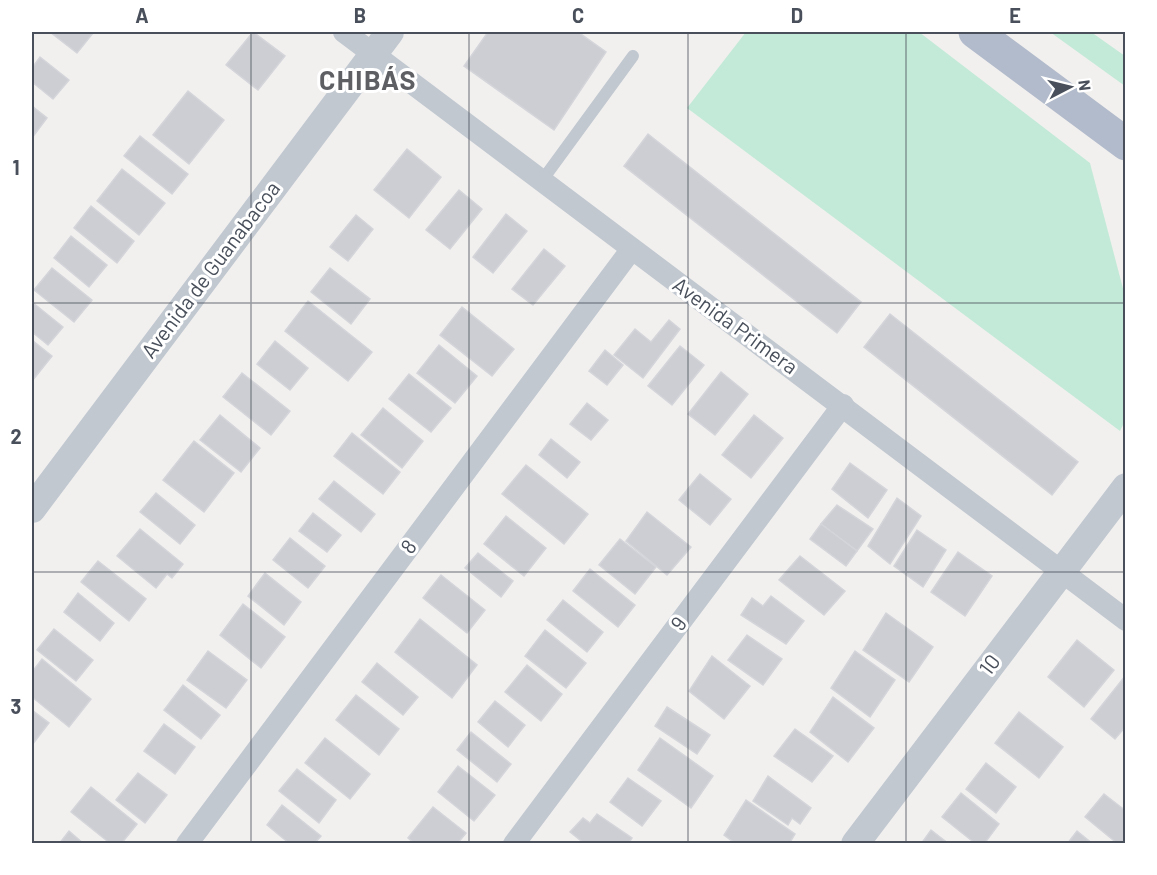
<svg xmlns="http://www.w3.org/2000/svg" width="1157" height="875" viewBox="0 0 1157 875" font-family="Barlow,sans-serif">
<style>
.green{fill:#c3ead8}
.building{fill:#cdced3;stroke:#d4d5da;stroke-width:1.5}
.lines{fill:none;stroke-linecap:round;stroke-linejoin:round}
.service{stroke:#c1c8d0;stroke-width:12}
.minor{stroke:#c1c8d0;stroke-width:22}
.tertiary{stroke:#c1c8d0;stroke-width:28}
.primary{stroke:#b2bbcb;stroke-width:33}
.grid{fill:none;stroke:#49505b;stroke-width:1.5;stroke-opacity:0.55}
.labels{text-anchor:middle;stroke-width:6;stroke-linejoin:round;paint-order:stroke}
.street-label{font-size:21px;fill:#49505b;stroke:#fff}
.district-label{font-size:27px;font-weight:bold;letter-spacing:1.5px;fill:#5d5f63;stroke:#fff}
.neatline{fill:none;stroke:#49505b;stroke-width:2}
.grid-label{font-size:20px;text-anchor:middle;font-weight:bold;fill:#49505b}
</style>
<rect width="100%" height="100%" fill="#f2f0ef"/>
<g class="green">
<polygon points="746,32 919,32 1090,163 1125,296 1126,419 1120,431 687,108"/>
<polygon points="1050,32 1091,32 1125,56 1125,86"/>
</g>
<g class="building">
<polygon points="50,32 91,32 93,33 77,53"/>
<polygon points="253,32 285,56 258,90 226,65"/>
<polygon points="488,32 578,32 606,52 554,130 464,66"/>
<polygon points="40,57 69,80 53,99 32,82 32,68"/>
<polygon points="188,91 224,120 189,164 153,135"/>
<polygon points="32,106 47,118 32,138"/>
<polygon points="648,134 861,302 837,333 624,166"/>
<polygon points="140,136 188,174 172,194 124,156"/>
<polygon points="407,149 441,177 409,218 374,190"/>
<polygon points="122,169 165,203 139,235 97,201"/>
<polygon points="459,190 482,209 450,249 426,230"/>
<polygon points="91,206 134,241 117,263 74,228"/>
<polygon points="506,214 527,231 493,273 473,257"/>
<polygon points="356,215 373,229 348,261 330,247"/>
<polygon points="71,236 107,265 89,287 54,258"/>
<polygon points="544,249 565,266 533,305 512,289"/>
<polygon points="52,268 92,300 74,322 34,290"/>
<polygon points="330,268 370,299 351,324 311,292"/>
<polygon points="308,301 372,352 348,381 285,331"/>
<polygon points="32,302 63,327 48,345 32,332"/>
<polygon points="462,307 514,349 492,376 440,335"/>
<polygon points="890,314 1078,462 1052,495 864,347"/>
<polygon points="669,320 680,329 643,378 614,355 635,329 651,342"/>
<polygon points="32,340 52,356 32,381"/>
<polygon points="275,341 308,368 290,390 257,364"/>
<polygon points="439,345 477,376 455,403 417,373"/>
<polygon points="680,346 704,365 672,405 648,386"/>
<polygon points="605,350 623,365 607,385 589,371"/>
<polygon points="721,372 748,394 715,435 688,414"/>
<polygon points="242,373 290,411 271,435 223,397"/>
<polygon points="409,374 451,408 431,432 389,399"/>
<polygon points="587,403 608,420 591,440 570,424"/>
<polygon points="383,408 423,441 402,468 361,435"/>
<polygon points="220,415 260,448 241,472 200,440"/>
<polygon points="754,415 783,438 751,478 722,455"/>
<polygon points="352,433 400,472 383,494 334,456"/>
<polygon points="551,439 580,462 567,478 539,455"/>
<polygon points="194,441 234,473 204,512 163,480"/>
<polygon points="850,463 887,490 868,518 832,489"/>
<polygon points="526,465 588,514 564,544 502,494"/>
<polygon points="700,474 731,499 710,525 679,500"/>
<polygon points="334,481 375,514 361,532 319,499"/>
<polygon points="156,493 195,525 180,544 140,512"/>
<polygon points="897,498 921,516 890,564 868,546"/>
<polygon points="837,505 873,529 857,551 821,524"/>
<polygon points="647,512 691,547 667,575 626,541"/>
<polygon points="313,513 341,535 327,552 299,531"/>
<polygon points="506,516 546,548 524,576 484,544"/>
<polygon points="821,524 857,551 846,566 810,539"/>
<polygon points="140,529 183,564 172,578 167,574 156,588 117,556"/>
<polygon points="917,530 946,550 923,587 894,566"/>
<polygon points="290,538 325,566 308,588 273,560"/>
<polygon points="620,539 656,567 635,594 599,565"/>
<polygon points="958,552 992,576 965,616 931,592"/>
<polygon points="478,553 513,581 501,597 465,568"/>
<polygon points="800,556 845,591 824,615 779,580"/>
<polygon points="98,561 146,599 129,621 81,582"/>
<polygon points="590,569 635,605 618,627 573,591"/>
<polygon points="265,573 301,602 284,625 248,596"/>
<polygon points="441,575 485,610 467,633 423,598"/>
<polygon points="78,593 114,623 100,641 64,612"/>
<polygon points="771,596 804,621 786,644 741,615 752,598 763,606"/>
<polygon points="563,600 603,632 587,652 547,620"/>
<polygon points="243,604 285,637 261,668 220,635"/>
<polygon points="886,613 933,647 909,682 863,650"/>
<polygon points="420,619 477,665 452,698 395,652"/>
<polygon points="54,629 93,660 76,681 37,650"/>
<polygon points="545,630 586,663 566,688 525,656"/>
<polygon points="747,635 782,659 763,685 728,660"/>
<polygon points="1077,640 1114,670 1084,707 1048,677"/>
<polygon points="208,651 247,680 226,708 187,680"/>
<polygon points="855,651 895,680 870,717 831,688"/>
<polygon points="712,656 750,686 724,719 689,691"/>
<polygon points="42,659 91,699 69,727 32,697 32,672"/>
<polygon points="377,663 418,697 403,715 362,682"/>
<polygon points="527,665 562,694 541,721 505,692"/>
<polygon points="1126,675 1126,726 1115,739 1091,719"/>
<polygon points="183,685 220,715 201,739 164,710"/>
<polygon points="356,695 399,729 379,755 336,720"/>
<polygon points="833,697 874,728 848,762 810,732"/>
<polygon points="495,701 525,725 508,747 478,722"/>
<polygon points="667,707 710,735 697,754 655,726"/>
<polygon points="32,710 49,723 32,745"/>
<polygon points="1019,712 1063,747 1039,778 995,743"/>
<polygon points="164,724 195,747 175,774 144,751"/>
<polygon points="795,729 833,756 812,782 774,756"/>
<polygon points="471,732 511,764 497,782 457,750"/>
<polygon points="325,738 370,774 350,799 305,763"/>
<polygon points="660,738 713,776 691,808 638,770"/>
<polygon points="986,763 1016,787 996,813 966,789"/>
<polygon points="458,766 495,795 474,821 438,792"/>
<polygon points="297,769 336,800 319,823 279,791"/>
<polygon points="138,773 167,795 145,823 116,800"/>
<polygon points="768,776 811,808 800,824 792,818 788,825 753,801"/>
<polygon points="628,778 661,801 642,826 610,802"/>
<polygon points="91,787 137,824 121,844 111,844 71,812"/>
<polygon points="961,793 999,824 984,844 976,844 942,817"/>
<polygon points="1104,794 1126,811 1126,844 1118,844 1085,817"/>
<polygon points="746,800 795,834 789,844 736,844 724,835"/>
<polygon points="282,805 321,836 314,844 290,844 267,825"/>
<polygon points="433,807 466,833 457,844 415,844 408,838"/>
<polygon points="597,814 632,838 628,844 585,844 570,832 583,818 590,823"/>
<polygon points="931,830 949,844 921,844"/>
<polygon points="69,831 84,844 59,844"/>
<polygon points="1077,831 1093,844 1067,844"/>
</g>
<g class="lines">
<polyline class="service" points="541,182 633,56"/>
<g class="minor">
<polyline points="344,32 1126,620"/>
<polyline points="187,844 631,250"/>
<polyline points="514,844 843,405"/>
</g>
<g class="tertiary">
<polyline points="32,509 390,32"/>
<polyline points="855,844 1126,487"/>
</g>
<polyline class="primary" points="975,32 1126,144"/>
</g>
<path class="grid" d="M251 32V844M469 32V844M688 32V844M906 32V844M32 303H1126M32 572H1126"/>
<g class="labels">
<g class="street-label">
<text transform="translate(211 270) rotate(-53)" y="7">Avenida de Guanabacoa</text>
<text transform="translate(735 326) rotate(36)" y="7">Avenida Primera</text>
<text transform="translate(409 547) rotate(-53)" y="7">8</text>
<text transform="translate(679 624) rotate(-53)" y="7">9</text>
<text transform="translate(990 665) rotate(-53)" y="7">10</text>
</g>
<g class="district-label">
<text x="368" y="90">CHIBÁS</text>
</g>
</g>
<rect width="1157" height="875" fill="none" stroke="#ffffff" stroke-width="66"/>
<g transform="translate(1070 87) rotate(83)" stroke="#ffffff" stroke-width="4.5" paint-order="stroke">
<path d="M0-4.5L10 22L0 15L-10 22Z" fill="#49505b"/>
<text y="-9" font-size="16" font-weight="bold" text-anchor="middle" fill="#49505b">N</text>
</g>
<rect x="33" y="33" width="1091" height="809" class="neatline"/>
<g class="grid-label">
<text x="142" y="23">A</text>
<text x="360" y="23">B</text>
<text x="578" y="23">C</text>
<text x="797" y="23">D</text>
<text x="1015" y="23">E</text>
<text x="16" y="175">1</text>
<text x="16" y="444">2</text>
<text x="16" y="714">3</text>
</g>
</svg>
